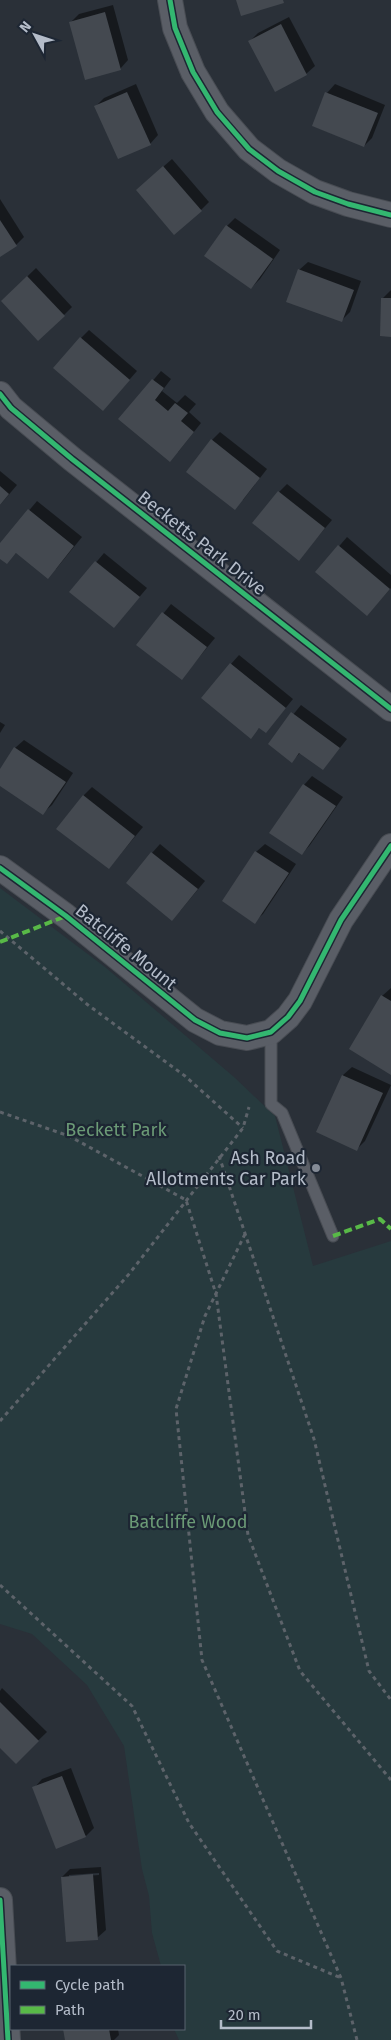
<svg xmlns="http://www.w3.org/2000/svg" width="391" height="2040" viewBox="0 0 391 2040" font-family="'Fira Sans',sans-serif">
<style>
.green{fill:#273a3e}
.shadow{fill:#0007;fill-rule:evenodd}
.building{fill:#444950}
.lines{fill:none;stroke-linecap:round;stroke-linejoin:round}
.lane-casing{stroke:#484c53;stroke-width:13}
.street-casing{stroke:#484c53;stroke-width:26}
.path{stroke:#5d636a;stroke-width:3;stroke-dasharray:4 4;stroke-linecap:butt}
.lane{stroke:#5a5e66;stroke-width:11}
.street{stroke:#5a5e66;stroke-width:24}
.quiet{stroke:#58b947;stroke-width:4;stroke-dasharray:8 4;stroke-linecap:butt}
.cycleway-casing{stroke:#1d2633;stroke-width:8}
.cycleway{stroke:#33b770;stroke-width:5}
.poi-dot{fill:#848b96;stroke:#1d2633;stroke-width:2}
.labels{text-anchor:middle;stroke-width:4.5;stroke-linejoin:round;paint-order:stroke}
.street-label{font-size:18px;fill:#b4bcc9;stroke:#1d2633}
.park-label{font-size:18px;fill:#6b9a76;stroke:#1d2633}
.poi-label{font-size:18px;fill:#b4bcc9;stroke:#1d2633;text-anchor:end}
</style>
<rect width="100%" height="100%" fill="#2a3038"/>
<polygon class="green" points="0,888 105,967 234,1077 275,1116 313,1266 391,1241 391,2040 179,2040 174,2029 184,2029 184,1966 161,1966 152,1933 149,1896 142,1869 124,1746 87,1685 32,1634 0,1624"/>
<g class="shadow">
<polygon points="113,5 128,60 120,69 71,22 79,14"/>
<polygon points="289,17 315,66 306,74 250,41 258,33"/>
<polygon points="136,84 158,135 150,144 95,107 104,98"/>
<polygon points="335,84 385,105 372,138 364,146 313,126 327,93"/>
<polygon points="172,159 209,202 201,210 146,182"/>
<polygon points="0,199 24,237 16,245 0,255"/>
<polygon points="235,218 280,250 260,279 251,288 227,226"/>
<polygon points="308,262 361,281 350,312 341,321 299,270"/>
<polygon points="36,268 72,307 64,315 2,301"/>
<polygon points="391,290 391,336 383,298"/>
<polygon points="89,330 137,371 103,410 81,338"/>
<polygon points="161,371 171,379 162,391 177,403 185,395 196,404 189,412 201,423 178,452 120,419"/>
<polygon points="220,432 267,469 243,500 212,440"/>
<polygon points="0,471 17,485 0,505"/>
<polygon points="287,484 332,520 299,559 279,492"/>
<polygon points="37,501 82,537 56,569 17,552 7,563 0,557 0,545"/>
<polygon points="347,537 391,575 391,588 367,615 317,572"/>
<polygon points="104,553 147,588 114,627 71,592"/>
<polygon points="171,604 215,638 182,678 138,645"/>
<polygon points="239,655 293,699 266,732 260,727 250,737 231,664"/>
<polygon points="301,705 347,739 323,769 301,752 292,761 269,744"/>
<polygon points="0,722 5,725 0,733"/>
<polygon points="24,740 73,773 52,805 43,813 0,784 0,771 15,748"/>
<polygon points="312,776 343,797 310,845 302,854 304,785"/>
<polygon points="92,787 143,827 109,868 83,796"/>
<polygon points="160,844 205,881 180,911 152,853"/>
<polygon points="265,844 296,864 263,914 254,922 256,852"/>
<polygon points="391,988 391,1073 382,996"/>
<polygon points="352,1067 391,1085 365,1141 357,1149 318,1132 343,1075"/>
<polygon points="2,1688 47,1732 16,1762 0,1746 0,1691"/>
<polygon points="71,1768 94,1828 86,1836 34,1788 42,1779"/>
<path d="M101 1867 106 1930 97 1938 62 1877 70 1869ZM99 1873V1875L69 1877V1875Z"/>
<polygon points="65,2029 118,2029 119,2035 114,2040 66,2040"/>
</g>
<g class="building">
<polygon points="236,0 283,0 284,3 241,16"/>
<polygon points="105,12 121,70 85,80 69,22"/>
<polygon points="281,24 307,75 275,92 248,41"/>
<polygon points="127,92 151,145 118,159 94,106"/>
<polygon points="325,92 378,113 364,147 312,126"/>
<polygon points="163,166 202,211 174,235 136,190"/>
<polygon points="0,220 17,246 0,257"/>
<polygon points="226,225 273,259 251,289 204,256"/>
<polygon points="298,269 354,290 342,322 286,302"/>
<polygon points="27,276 65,316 38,341 1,301"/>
<polygon points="381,298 391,298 391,337 380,336"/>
<polygon points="80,337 130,380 103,411 53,368"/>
<polygon points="152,379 164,388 155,400 168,411 175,403 188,413 181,421 194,432 170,462 118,419"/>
<polygon points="211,439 260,478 235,510 186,472"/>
<polygon points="0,486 9,494 0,505"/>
<polygon points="278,491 325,528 299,561 252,523"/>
<polygon points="28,509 74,546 48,579 16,553 7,564 0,559 0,543"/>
<polygon points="338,545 390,589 367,616 315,572"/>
<polygon points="95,561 140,597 114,628 69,592"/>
<polygon points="162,612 207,647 182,680 136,645"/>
<polygon points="230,663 286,708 266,733 259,728 251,739 201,698"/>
<polygon points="291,712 340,748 323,770 299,753 292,763 268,744"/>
<polygon points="14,747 66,782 43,815 0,786 0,769"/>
<polygon points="303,784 336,806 302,855 269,833"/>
<polygon points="83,795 135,836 109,869 56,829"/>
<polygon points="255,851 289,873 255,924 222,901"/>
<polygon points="151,852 198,889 172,921 126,883"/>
<polygon points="381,995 391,1001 391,1075 349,1049"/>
<polygon points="342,1075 383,1093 357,1151 316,1132"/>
<polygon points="0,1702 39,1741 16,1764 0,1748"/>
<polygon points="62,1776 86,1837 56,1849 32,1787"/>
<polygon points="93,1874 98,1940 66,1942 61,1877"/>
<polygon points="63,2029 109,2029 111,2040 65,2040"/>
</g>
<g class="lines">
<g class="lane-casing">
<polyline id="lane" points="271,1032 271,1104 282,1113 333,1236"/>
</g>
<g class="street-casing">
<g id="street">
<polyline points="170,0 175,28 193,72 217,112 249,149 278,171 315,192 348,204 391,215"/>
<polyline points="0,394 11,408 72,459 391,709"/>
<polyline points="0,868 66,916 195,1020 220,1033 247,1038 271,1032 288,1017 300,1001 341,920 391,846"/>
<polyline points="0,1900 8,2040"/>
</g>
</g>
<g class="path">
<polyline points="0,931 88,1005 185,1076 243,1128"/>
<polyline points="0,1112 69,1136 186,1200 216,1294 248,1535 300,1671 391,1780"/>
<polyline points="219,1156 314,1439 369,1671 391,1700"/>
<polyline points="245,1234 205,1316 176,1409 202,1660 341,1978 357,2040"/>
<polyline points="0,1421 129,1274 243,1128 249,1107"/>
<polyline points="0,1585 132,1706 189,1823 277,1951 341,1978"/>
</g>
<use href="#lane" class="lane"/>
<use href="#street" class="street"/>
<g class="quiet">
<polyline points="0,942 66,916"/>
<polyline points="333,1236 380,1219 391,1229"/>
</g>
<g class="cycleway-casing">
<g id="cycleway">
<polyline points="170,0 175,28 193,72 217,112 249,149 278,171 315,192 348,204 391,215"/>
<polyline points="0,394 11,408 72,459 391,709"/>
<polyline points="0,868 66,916 195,1020 220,1033 247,1038 271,1032 288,1017 300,1001 341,920 391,846"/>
<polyline points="0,1900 8,2040"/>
</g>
</g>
<use href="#cycleway" class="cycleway"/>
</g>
<circle class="poi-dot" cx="316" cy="1168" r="5"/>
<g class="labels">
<g class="street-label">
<text transform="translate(202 543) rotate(38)" y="6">Becketts Park Drive</text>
<text transform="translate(126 947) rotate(39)" y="6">Batcliffe Mount</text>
</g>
<g class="park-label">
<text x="116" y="1136">Beckett Park</text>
<text x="188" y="1528">Batcliffe Wood</text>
</g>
<g class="poi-label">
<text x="306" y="1164">Ash Road<tspan x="306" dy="21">Allotments Car Park</tspan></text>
</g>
</g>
<rect x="10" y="1965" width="175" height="65" fill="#1d2633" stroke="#59626f"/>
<rect x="20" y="1981" width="25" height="8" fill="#33b770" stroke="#59626f"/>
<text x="55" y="1990" font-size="15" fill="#b4bcc9">Cycle path</text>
<rect x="20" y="2006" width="25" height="8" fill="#58b947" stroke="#59626f"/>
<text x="55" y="2015" font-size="15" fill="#b4bcc9">Path</text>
<g transform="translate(35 35) rotate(310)" stroke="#1d2633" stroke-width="4" paint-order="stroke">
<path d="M0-4L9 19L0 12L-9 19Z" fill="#b4bcc9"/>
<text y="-8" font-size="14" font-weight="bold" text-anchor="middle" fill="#b4bcc9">N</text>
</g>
<path d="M221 2020v8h90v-8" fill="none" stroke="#b4bcc9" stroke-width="2.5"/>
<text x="228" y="2020" font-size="15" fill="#b4bcc9" stroke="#1d2633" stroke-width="4" paint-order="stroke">20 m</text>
</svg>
